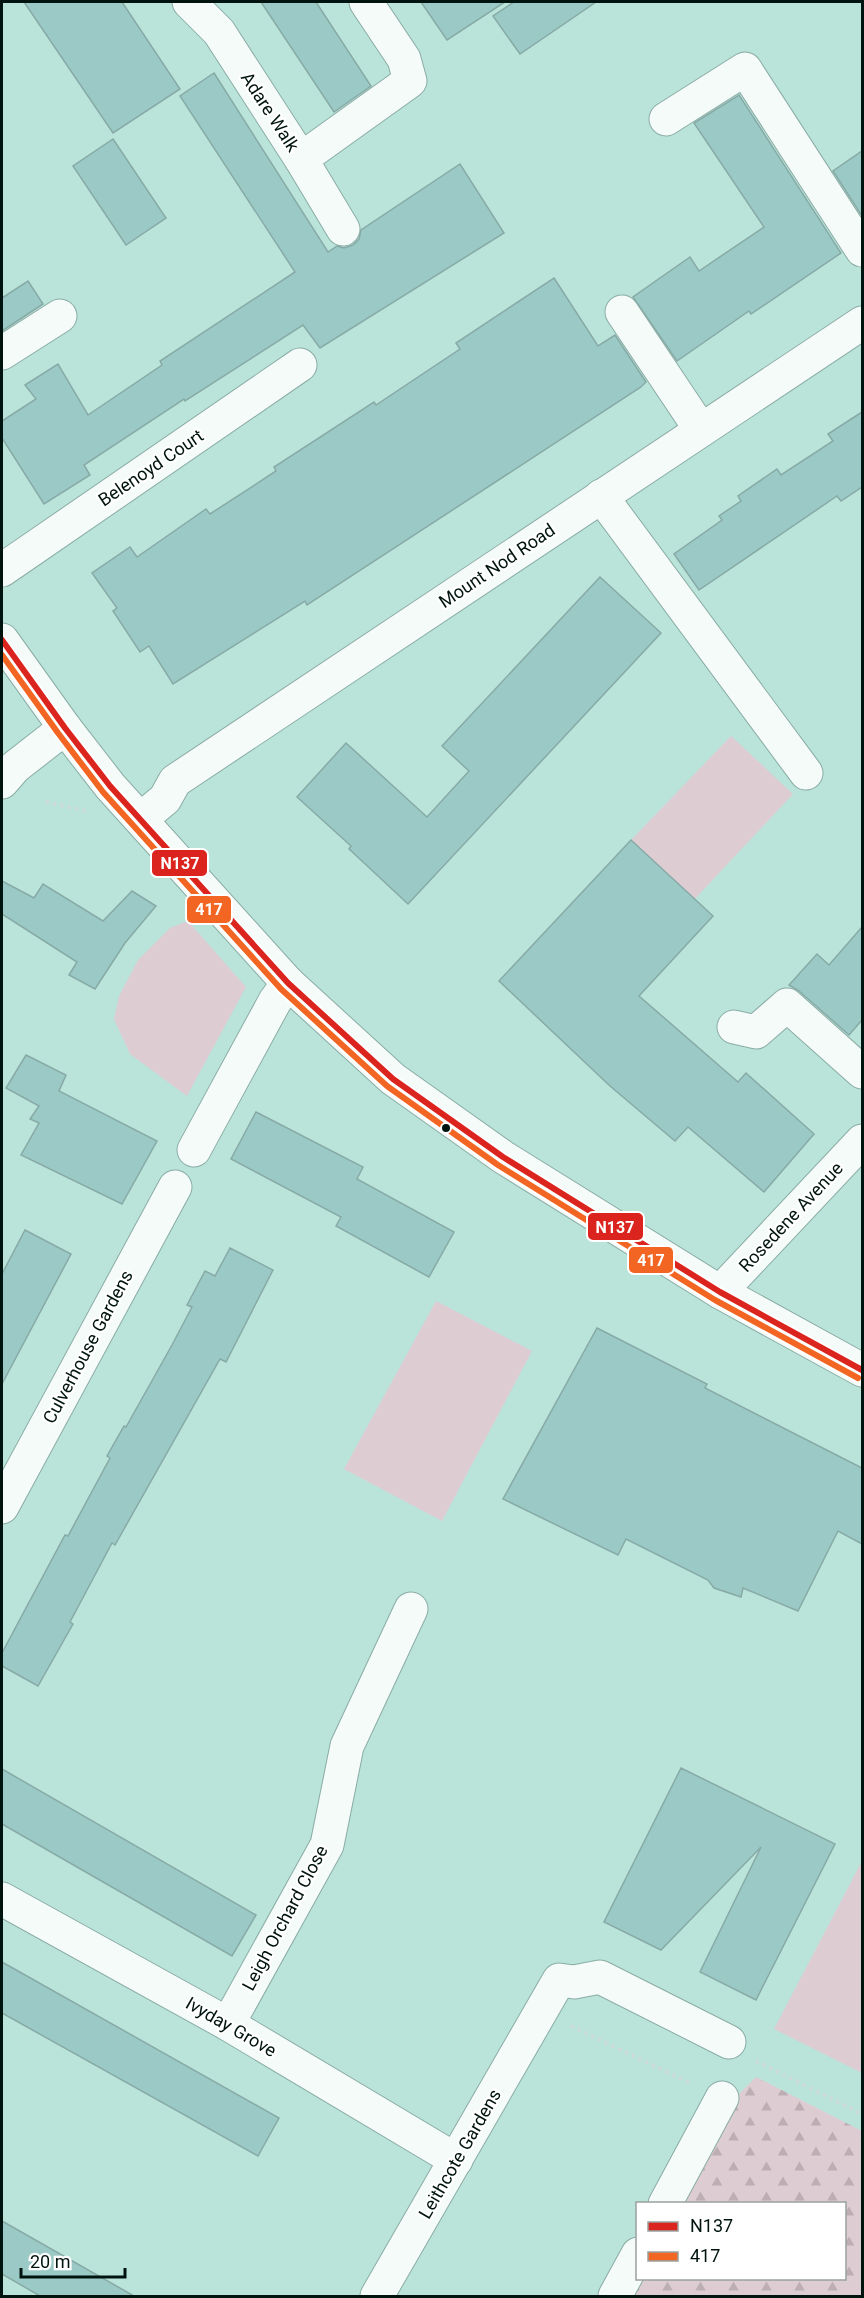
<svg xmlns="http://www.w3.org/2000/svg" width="864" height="2298" viewBox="0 0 864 2298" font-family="Roboto,sans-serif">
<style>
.green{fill:#deccd3}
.forest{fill:url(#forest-firs)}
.building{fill:#9bc9c6;stroke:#87aaa6;stroke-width:1.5}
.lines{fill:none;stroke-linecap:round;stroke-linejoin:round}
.minor-casing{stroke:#8aaca4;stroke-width:35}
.path{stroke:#ccd9d6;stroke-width:4;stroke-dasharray:3 4.5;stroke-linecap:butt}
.minor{stroke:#f5fbf9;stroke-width:33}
.bus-1-casing{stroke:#fff;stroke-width:10}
.bus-2-casing{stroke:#fff;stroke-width:10}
.bus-1{stroke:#dc241f;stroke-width:6}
.bus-2{stroke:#f26522;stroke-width:6}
.bus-dot{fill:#00140f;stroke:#fff;stroke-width:2}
.labels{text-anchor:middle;stroke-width:4.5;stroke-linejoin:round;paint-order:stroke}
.street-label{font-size:18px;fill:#00140f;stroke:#fff}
.line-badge{stroke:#fff;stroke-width:2}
.badge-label{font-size:16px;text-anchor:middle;font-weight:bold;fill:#fff}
</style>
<defs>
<pattern id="forest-firs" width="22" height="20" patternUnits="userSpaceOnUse" patternTransform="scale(1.5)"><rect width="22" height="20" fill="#deccd3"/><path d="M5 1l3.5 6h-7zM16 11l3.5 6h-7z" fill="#bdaeb4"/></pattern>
</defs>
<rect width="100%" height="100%" fill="#bae4da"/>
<g class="green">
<polygon points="731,736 793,794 693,901 631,840"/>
<polygon points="188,921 246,987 187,1096 130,1054 114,1019 119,996 138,960 170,928"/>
<polygon points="436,1301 532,1351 442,1521 344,1469"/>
<polygon points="862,1861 862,2073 774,2029"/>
</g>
<polygon class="forest" points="756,2077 862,2131 862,2296 624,2296 638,2278 844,2278 844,2204 676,2203 737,2096"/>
<g class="building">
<polygon points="24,2 122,2 180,89 113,133"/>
<polygon points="261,2 316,2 371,86 334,112"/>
<polygon points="421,2 505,2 447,40"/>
<polygon points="514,2 596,2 520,54 493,16"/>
<polygon points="214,73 328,252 337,246 344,248 353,245 359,239 361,230 460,164 504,233 320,348 303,325 185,401 184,399 84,465 90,475 44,504 2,438 2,421 36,399 25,385 58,364 88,415 162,365 160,361 295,272 180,96"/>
<polygon points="739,95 841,253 751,314 749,311 677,361 633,297 690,257 699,271 764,227 694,123"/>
<polygon points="113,139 166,218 126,245 73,166"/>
<polygon points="862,151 862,216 833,171"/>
<polygon points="554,278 598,346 615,335 646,382 641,387 307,605 305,601 173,684 149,646 140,652 113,611 117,608 92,573 130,547 137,557 206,509 210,514 276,471 274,467 374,402 376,405 460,349 456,343"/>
<polygon points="28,281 43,304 2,331 2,298"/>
<polygon points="862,412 862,487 841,501 837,496 699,590 674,554 722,520 719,516 741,501 738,496 777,469 781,475 833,441 828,434"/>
<polygon points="600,577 661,633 408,904 349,849 351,846 297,797 346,743 427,817 469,771 442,746"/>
<polygon points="631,840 713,916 639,996 738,1082 746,1073 814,1134 764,1192 688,1127 675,1141 610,1086 499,981"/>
<polygon points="2,881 34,898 43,884 103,921 132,891 156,906 125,943 95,989 69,975 77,962 2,914"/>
<polygon points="862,927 862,1020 849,1035 799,991 789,985 817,954 829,965"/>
<polygon points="26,1055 66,1075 59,1091 157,1141 122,1204 21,1155 39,1123 30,1119 39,1106 6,1088"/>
<polygon points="256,1112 363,1167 357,1179 454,1232 429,1277 336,1226 341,1217 231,1159"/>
<polygon points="25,1230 71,1254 2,1384 2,1274"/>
<polygon points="230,1248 273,1270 226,1362 220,1359 115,1545 112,1543 70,1622 73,1624 38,1686 2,1666 2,1653 65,1535 68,1536 110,1458 107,1456 124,1426 126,1427 172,1345 192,1307 187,1305 205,1271 215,1276"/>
<polygon points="597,1328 707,1384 705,1388 862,1468 862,1544 838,1531 798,1611 743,1588 741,1597 714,1588 708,1580 626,1539 618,1555 503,1499"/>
<polygon points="681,1768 835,1844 756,2000 700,1972 761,1847 661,1950 604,1922"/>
<polygon points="2,1769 256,1915 232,1956 2,1824"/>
<polygon points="2,1962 279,2118 258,2156 2,2013"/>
<polygon points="2,2221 134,2296 40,2296 2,2274"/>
</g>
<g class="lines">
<g class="minor-casing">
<g id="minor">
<polyline points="189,2 219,32 301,159 343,229"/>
<polyline points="666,119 745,69 862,250"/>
<polyline points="301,159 410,81 404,59 366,2"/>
<polyline points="622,312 701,430"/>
<polyline points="2,353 60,316"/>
<polyline points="601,496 806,773"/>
<polyline points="2,570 300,365"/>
<polyline points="2,640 65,728 110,786 288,983 393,1079 503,1157 720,1292 862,1370"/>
<polyline points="2,782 15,767 65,728"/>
<polyline points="141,819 165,799 175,781 862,323"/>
<polyline points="734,1027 756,1032 787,1005 862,1072"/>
<polyline points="194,1150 275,1001 288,983"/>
<polyline points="720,1292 862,1141"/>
<polyline points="2,1507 175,1187"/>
<polyline points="2,1899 228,2024 456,2160"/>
<polyline points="228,2024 327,1845 347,1746 411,1609"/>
<polyline points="665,2204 722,2098"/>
<polyline points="377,2296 559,1980 574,1982 600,1977 729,2042"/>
<polyline points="615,2296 638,2254"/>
</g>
</g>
<g class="path">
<polyline points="46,802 86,811"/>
<polyline points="571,2026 692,2084"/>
<polyline points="756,2061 862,2114"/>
</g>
<use href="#minor" class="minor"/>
<g class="bus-1-casing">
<polyline id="bus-1" points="2,640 65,728 110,786 288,983 393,1079 503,1157 720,1292 862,1370"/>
</g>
<g class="bus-2-casing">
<polyline id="bus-2" points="2,655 58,733 103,792 281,989 387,1086 498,1165 715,1300 858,1378"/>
</g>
<use href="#bus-1" class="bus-1"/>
<use href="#bus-2" class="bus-2"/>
</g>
<circle class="bus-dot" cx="446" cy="1128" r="5"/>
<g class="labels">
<g class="street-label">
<text transform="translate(270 112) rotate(57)" y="6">Adare Walk</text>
<text transform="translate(151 468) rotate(-34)" y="6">Belenoyd Court</text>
<text transform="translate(497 566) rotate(-34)" y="6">Mount Nod Road</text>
<text transform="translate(791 1217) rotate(-47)" y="6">Rosedene Avenue</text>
<text transform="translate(88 1347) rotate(-62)" y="6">Culverhouse Gardens</text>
<text transform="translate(285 1918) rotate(-62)" y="6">Leigh Orchard Close</text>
<text transform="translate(231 2027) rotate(30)" y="6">Ivyday Grove</text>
<text transform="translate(460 2154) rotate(-60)" y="6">Leithcote Gardens</text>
</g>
</g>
<g class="line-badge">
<rect x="151" y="849" width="57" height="28" rx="6" fill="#dc241f"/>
<rect x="186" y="895" width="46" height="29" rx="6" fill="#f26522"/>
<rect x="587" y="1212" width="57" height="29" rx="6" fill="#dc241f"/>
<rect x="628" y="1246" width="46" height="28" rx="6" fill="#f26522"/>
</g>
<g class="badge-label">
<text x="180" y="869">N137</text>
<text x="209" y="915">417</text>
<text x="615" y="1233">N137</text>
<text x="651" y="1266">417</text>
</g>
<rect width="864" height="2298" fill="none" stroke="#00140f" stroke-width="6"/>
<rect x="636" y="2202" width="210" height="78" fill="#ffffff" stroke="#99a19f" stroke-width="1.5"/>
<rect x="648" y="2222" width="30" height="9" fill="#dc241f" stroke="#99a19f" stroke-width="1.5"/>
<text x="690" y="2232" font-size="18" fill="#00140f">N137</text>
<rect x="648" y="2252" width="30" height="9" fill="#f26522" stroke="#99a19f" stroke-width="1.5"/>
<text x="690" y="2262" font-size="18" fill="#00140f">417</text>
<path d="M21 2268v9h104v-9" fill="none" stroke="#00140f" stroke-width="3"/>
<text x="30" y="2268" font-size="18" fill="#00140f" stroke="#ffffff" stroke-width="4.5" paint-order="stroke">20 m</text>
</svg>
